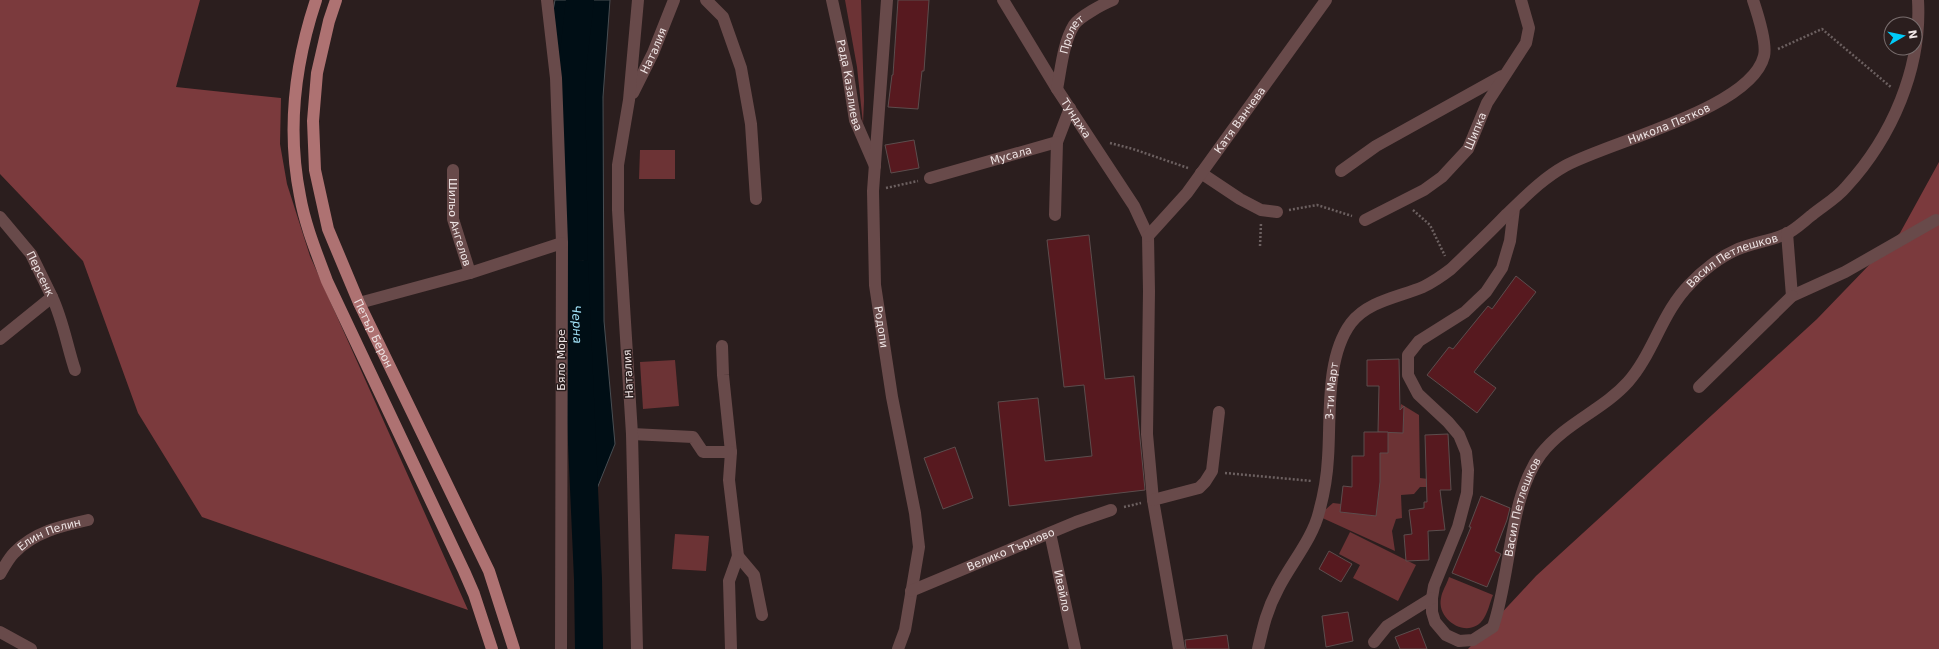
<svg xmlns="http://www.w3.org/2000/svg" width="1939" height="649" viewBox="0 0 1939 649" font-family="'DejaVu Sans',sans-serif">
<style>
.green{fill:#6c3335}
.forest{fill:#7b3a3d}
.water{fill:#000e15;stroke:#484e53}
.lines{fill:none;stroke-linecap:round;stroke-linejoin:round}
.river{stroke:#000e15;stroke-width:28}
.building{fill:#57191f;stroke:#5c4d4d}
.path{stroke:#6c6060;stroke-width:2.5;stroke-dasharray:2 2;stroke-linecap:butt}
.minor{stroke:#684a4a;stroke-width:12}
.major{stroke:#ae7272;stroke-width:12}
.labels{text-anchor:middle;stroke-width:3;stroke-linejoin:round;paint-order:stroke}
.street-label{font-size:11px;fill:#efe5e5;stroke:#2b1e1e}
.water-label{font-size:12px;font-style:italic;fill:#a1e2f8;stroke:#2b1e1e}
</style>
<rect width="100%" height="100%" fill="#2b1e1e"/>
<g class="green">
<polygon points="845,0 861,0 864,101 863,124 857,67"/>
<polygon points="640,150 675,150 675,179 639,179"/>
<polygon points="675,360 679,406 643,409 640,362"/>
<polygon points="1401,404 1419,415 1420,478 1437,480 1439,487 1420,487 1414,494 1401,495 1402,518 1396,519 1392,531 1395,551 1318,516 1333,503 1375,508 1378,443 1384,423 1399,419"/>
<polygon points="1350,532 1416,565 1398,601 1353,578 1360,565 1339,554"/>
<polygon points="675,534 709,536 706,571 672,569"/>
<path d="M1449 577 1493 595C1490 602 1488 612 1484 618 1470 641 1436 621 1441 598 1442 591 1447 584 1449 577Z"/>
</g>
<g class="forest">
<polygon points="0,0 200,0 176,87 281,98 280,144 287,184 310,256 468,610 202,517 138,413 83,261 0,174"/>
<polygon points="1939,162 1939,649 1468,649 1536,576 1817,319 1900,233"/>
</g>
<polygon class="water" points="555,0 610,0 603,97 604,321 615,444 596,491 584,414 582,123 563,87 552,16"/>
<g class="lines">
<path class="river" id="s1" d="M580 0 571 79 574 261 588 579 589 649"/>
</g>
<g class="building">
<polygon points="898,0 929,0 924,71 922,71 918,109 888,107 892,75 893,75"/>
<polygon points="914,140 919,168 891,173 885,145"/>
<polygon points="1089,235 1105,379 1134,376 1145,490 1009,506 998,402 1038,398 1045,461 1092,456 1084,385 1064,387 1047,240"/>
<polygon points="1516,276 1536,292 1474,372 1496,388 1477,413 1427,375 1449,347 1453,349 1488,306 1492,309"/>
<polygon points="1399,359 1400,410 1404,406 1403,433 1378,432 1379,386 1367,386 1367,360"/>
<polygon points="1364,432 1388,432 1388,453 1380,453 1380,482 1376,516 1340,512 1343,486 1352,487 1352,456 1364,456"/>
<polygon points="1448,434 1451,490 1440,490 1445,530 1428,531 1429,560 1406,561 1404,535 1412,534 1409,510 1424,508 1424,502 1427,502 1425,435"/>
<polygon points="955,447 973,498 943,509 924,458"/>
<polygon points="1481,496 1510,508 1507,520 1495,551 1501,554 1487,587 1452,573 1471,527 1469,527"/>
<polygon points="1329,551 1352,564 1341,582 1319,569"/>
<polygon points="1348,612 1353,641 1326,647 1322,616"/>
<polygon points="1419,628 1427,649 1400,649 1395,637"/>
<polygon points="1227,635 1229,649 1186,649 1185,640"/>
</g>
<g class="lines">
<g class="path">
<polyline points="1778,49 1822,29 1892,88"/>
<polyline points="1110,143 1133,149 1188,168"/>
<polyline points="886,188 918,181"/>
<polyline points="1289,210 1317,205 1352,216"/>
<polyline points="1413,210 1430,225 1445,256"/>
<polyline points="1260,246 1261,223"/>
<polyline points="1225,473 1312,481"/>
<polyline points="1124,507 1141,503"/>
</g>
<g class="minor">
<polyline points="547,0 556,78 562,243 561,649"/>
<polyline points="706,0 723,17 741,68 751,124 756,199"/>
<path id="s2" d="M832 0 847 68 855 120 875 166"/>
<path id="s3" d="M887 0 873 191 875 285 892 397 915 513 919 547 905 630 898 649"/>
<path id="s4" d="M1003 0 1057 89 1134 206 1148 236 1149 291 1147 434 1153 500 1179 649"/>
<path id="s5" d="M1057 89C1061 69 1063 43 1074 25 1079 17 1103 4 1113 0"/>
<path id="s6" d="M633 93 653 53 674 0"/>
<path id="s7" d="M453 170V219L470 273"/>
<polyline points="1341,171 1376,146 1502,76"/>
<polyline points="1201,173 1240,199 1261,210 1277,212"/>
<path id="s8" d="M930 178 1057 142 1070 108"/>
<path id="s9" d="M1514 208 1510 241 1502 268 1486 292 1465 312 1419 341 1408 355V375L1418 394 1448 422 1459 435 1466 452 1468 470 1467 493 1458 527 1434 586 1432 598V612L1435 622 1446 635 1459 641 1473 640 1493 627C1511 575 1509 496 1541 454 1565 423 1603 410 1628 382 1653 354 1662 312 1690 284 1702 271 1720 257 1736 250 1751 243 1770 241 1786 234 1795 230 1804 221 1812 215 1823 206 1837 198 1846 187 1892 137 1922 68 1918 0"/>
<polyline points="1055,215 1057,142"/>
<path id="s10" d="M0 217 31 254 52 297 0 339"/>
<path id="s11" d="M1365 220 1424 190 1442 177 1468 149 1487 103 1526 43 1529 28 1521 0"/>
<polyline points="1787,233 1792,296 1845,272 1936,220"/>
<path id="s12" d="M1148 236 1187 193 1326 0"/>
<path d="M52 297C63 320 67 346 75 370"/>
<polyline points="359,303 470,273 562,243"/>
<polyline points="722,346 723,375 731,452 729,480 738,556 754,575 762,615"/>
<polyline points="1699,387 1792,296"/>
<polyline points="632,434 693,437 703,452 731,452"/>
<polyline points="1153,500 1199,488 1205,482 1212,471 1219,412"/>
<path id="s13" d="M1050 533 1075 649"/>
<path id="s14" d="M0 574C4 567 9 558 14 553 34 532 61 526 88 520"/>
<path id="s15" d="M911 591 1076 522 1111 510"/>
<polyline points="0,632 31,649"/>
<polyline points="1374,642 1387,626 1432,598"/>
<polyline points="637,649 632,434 618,210 618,165 629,100 638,0"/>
<polyline points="731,649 729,581 738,556"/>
<path id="s16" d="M1258 649C1263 627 1267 609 1278 589 1290 565 1313 538 1319 512 1324 494 1327 477 1328 458 1331 417 1325 358 1351 323 1368 301 1399 297 1423 287 1433 282 1442 276 1451 269 1470 251 1489 233 1507 214 1526 196 1542 179 1565 166 1611 141 1751 109 1764 56 1767 44 1757 12 1753 0"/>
</g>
<g class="major">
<path d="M316 0C295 63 287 131 300 196 305 225 317 254 327 281L464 571 474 594 492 649"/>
<path id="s17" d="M336 0 329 21 317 73 313 121 315 170 328 229 359 303 489 571 514 649"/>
</g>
</g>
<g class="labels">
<g class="street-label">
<text dy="4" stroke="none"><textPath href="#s5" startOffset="57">Пролет</textPath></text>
<text dy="4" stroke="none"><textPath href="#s6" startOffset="47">Наталия</textPath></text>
<text dy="4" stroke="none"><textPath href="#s2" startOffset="87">Рада Казалиева</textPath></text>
<text dy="4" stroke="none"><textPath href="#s4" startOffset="139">Тунджа</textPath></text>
<text dy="4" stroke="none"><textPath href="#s12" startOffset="148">Катя Ванчева</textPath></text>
<text dy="4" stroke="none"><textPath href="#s16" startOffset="726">Никола Петков</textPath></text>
<text dy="4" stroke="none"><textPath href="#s11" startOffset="146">Шипка</textPath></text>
<text dy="4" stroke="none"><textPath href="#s8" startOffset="84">Мусала</textPath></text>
<text dy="4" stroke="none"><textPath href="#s7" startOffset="53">Шильо Ангелов</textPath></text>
<text dy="4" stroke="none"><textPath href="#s9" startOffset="1015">Васил Петлешков</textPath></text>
<text dy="4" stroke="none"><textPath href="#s10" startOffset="70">Персенк</textPath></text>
<text dy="4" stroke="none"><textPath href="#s3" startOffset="328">Родопи</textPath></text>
<text dy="4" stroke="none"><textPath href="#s17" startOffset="347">Петър Берон</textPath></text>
<text transform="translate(561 360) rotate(-90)" y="4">Бяло Море</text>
<text transform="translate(628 374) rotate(-93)" y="4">Наталия</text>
<text dy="4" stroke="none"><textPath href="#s16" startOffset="273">3-ти Март</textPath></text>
<text dy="4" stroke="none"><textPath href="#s9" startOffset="679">Васил Петлешков</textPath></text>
<text dy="4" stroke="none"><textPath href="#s14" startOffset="66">Елин Пелин</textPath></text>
<text dy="4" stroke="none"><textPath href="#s15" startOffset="108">Велико Търново</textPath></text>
<text dy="4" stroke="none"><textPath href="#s13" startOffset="59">Ивайло</textPath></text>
</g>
<g class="water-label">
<text dy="4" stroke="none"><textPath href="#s1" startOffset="325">Черна</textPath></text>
</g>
</g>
<g transform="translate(1903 36) rotate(81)"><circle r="19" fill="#2b1e1e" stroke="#796e6e"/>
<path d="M0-3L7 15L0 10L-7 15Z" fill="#00cbf9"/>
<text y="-6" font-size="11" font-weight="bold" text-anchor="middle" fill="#efe5e5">N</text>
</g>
</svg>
